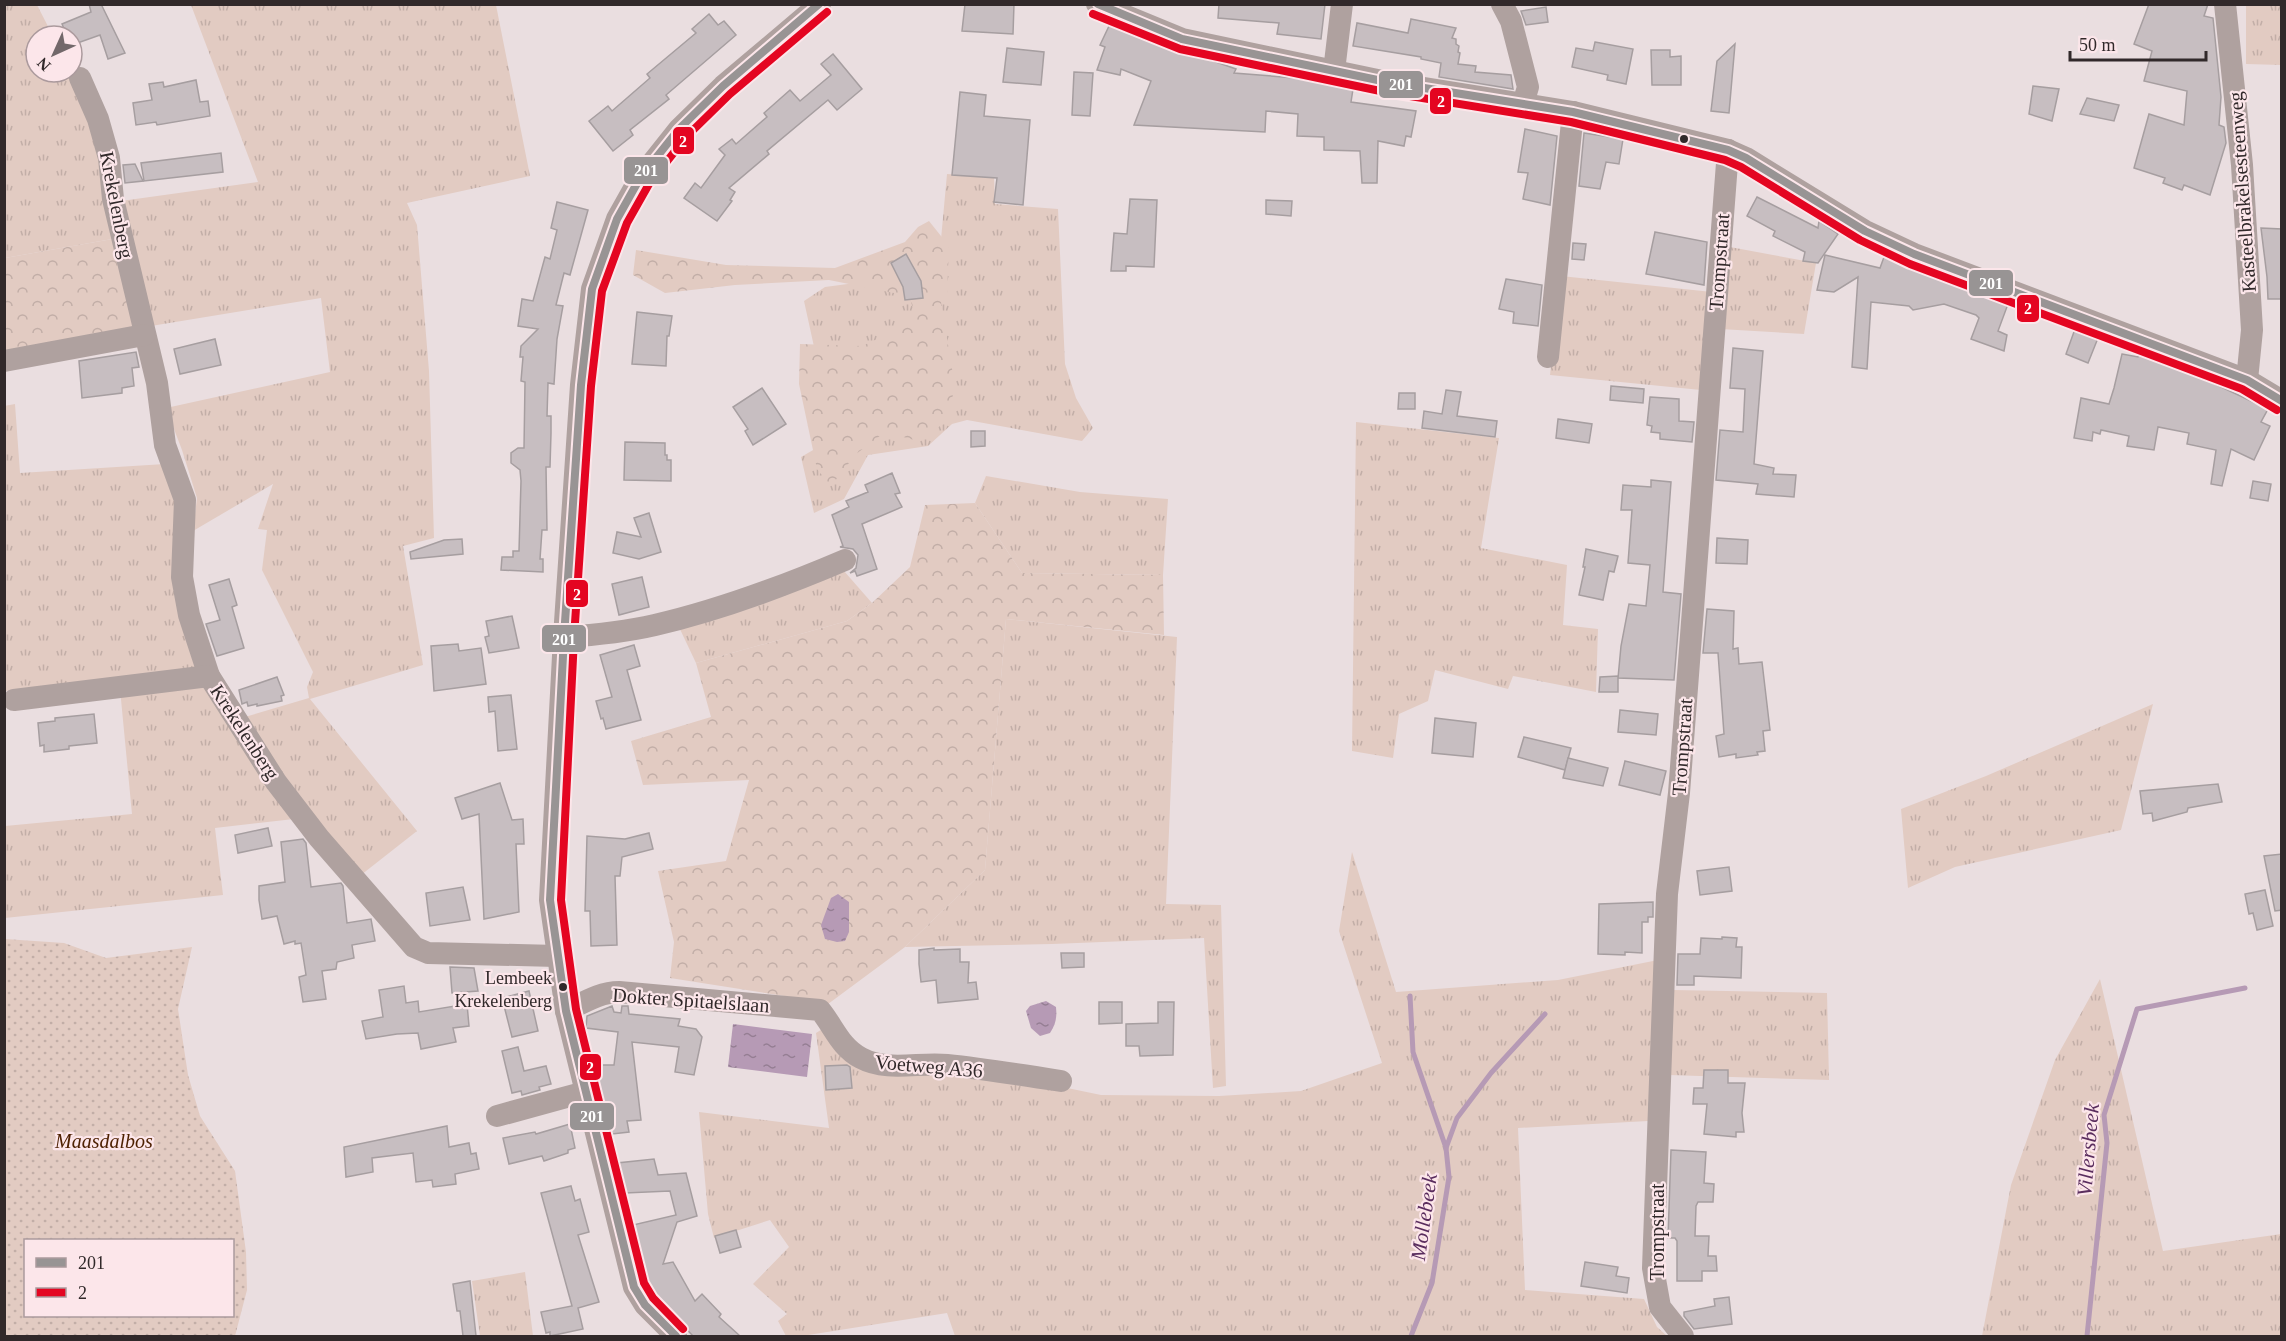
<svg xmlns="http://www.w3.org/2000/svg" width="2286" height="1341" viewBox="0 0 2286 1341" font-family="'Times New Roman',serif">
<style>
.grass{fill:url(#grass-tufts)}
.forest{fill:url(#forest-crowns)}
.park{fill:url(#park-dots);fill-rule:evenodd}
.water{fill:url(#water-ripples)}
.lines{fill:none;stroke-linecap:round;stroke-linejoin:round}
.stream{stroke:#b69ab5;stroke-width:5}
.building{fill:#c7bec1;stroke:#a69ea0;stroke-width:1.5}
.minor{stroke:#afa19f;stroke-width:22}
.bus-1-casing{stroke:#fce6ea;stroke-width:12}
.bus-2-casing{stroke:#fce6ea;stroke-width:12}
.bus-1{stroke:#989494;stroke-width:8}
.bus-2{stroke:#e40521;stroke-width:8}
.bus-dot{fill:#31292a;stroke:#fce6ea;stroke-width:2}
.labels{text-anchor:middle;stroke-width:4.5;stroke-linejoin:round;paint-order:stroke}
.bus-label{font-size:18px;fill:#31292a;stroke:#fce6ea;text-anchor:end}
.street-label{font-size:20px;fill:#31292a;stroke:#fce6ea}
.park-label{font-size:20px;font-style:italic;fill:#4e2102;stroke:#fce6ea}
.water-label{font-size:21px;font-style:italic;fill:#5a2d5e;stroke:#fce6ea}
.line-badge{stroke:#fce6ea;stroke-width:2}
.badge-label{font-size:16px;text-anchor:middle;font-weight:bold;fill:#fff}
</style>
<defs>
<pattern id="grass-tufts" width="24" height="20" patternUnits="userSpaceOnUse" patternTransform="scale(1.5)"><rect width="24" height="20" fill="#e2cbc2"/><path d="M3 7l-1-3M5 7V3M7 7l1-3M15 17l-1-3M17 17v-4M19 17l1-3" fill="none" stroke="#c2aea7"/></pattern>
<pattern id="forest-crowns" width="20" height="18" patternUnits="userSpaceOnUse" patternTransform="scale(1.5)"><rect width="20" height="18" fill="#e2cbc2"/><path d="M2 6a3 3 0 1 1 6 0M12 15a3 3 0 1 1 6 0" fill="none" stroke="#c2aea7"/></pattern>
<pattern id="park-dots" width="8" height="8" patternUnits="userSpaceOnUse" patternTransform="scale(1.5)"><rect width="8" height="8" fill="#e2cbc2"/><path d="M2 2h.1M6 6h.1" fill="none" stroke="#c2aea7" stroke-width="1.8" stroke-linecap="round"/></pattern>
<pattern id="water-ripples" width="26" height="14" patternUnits="userSpaceOnUse" patternTransform="scale(1.5)"><rect width="26" height="14" fill="#b69ab5"/><path d="M2 4q2-2 4 0t4 0M15 11q2-2 4 0t4 0" fill="none" stroke="#957e93"/></pattern>
</defs>
<rect width="100%" height="100%" fill="#eadee0"/>
<g class="grass">
<polygon points="5,5 37,5 53,36 36,36 36,72 70,72 92,121 118,238 5,258"/>
<polygon points="191,5 496,5 530,176 407,203 417,225 429,371 434,538 403,546 423,665 310,699 417,831 361,875 300,807 245,717 309,698 307,687 313,672 262,570 267,530 258,529 273,484 193,531 197,498 182,450 166,408 330,372 321,298 151,326 121,201 258,182"/>
<polygon points="2246,5 2281,5 2281,65 2246,64"/>
<polygon points="947,174 994,177 995,204 1058,209 1065,364 1076,398 1093,428 1082,441 967,420 952,424 928,446 868,455 844,499 814,513 801,457 834,438 804,301 825,287 938,272"/>
<polygon points="1730,247 1816,263 1804,334 1720,329"/>
<polygon points="1561,276 1712,292 1701,390 1550,375"/>
<polygon points="15,404 20,473 165,464 177,497 196,670 185,674 5,691 4,406"/>
<polygon points="1356,422 1499,438 1481,548 1567,565 1563,625 1598,629 1596,692 1513,676 1508,689 1435,670 1428,701 1399,714 1393,758 1352,751"/>
<polygon points="986,476 1080,492 1168,499 1163,575 1022,573 975,503"/>
<polygon points="844,571 872,603 847,621 696,663 678,625"/>
<polygon points="1006,619 1177,637 1166,904 1221,905 1226,1086 1213,1088 1204,938 1052,944 905,947 985,870"/>
<polygon points="203,685 294,819 215,828 223,895 5,918 5,826 132,814 120,689"/>
<polygon points="2153,704 2121,830 1955,867 1908,888 1901,809 1986,776"/>
<polygon points="1352,852 1396,992 1558,980 1658,960 1648,1121 1518,1128 1525,1290 1644,1299 1657,1327 1667,1336 955,1336 947,1313 802,1336 786,1336 778,1321 787,1314 753,1284 789,1247 770,1220 714,1238 708,1214 699,1112 829,1128 816,1033 824,1028 841,1052 1024,1079 1101,1095 1219,1096 1301,1091 1382,1063 1339,931"/>
<polygon points="2100,979 2163,1251 2281,1234 2281,1336 1982,1336 2011,1185 2055,1060"/>
<polygon points="1673,990 1827,993 1829,1080 1668,1075"/>
<polygon points="525,1272 533,1336 480,1336 472,1281"/>
</g>
<g class="forest">
<polygon points="929,221 949,246 947,294 941,302 955,387 946,422 918,441 885,432 856,454 831,486 817,469 799,384 800,344 862,346 906,326 914,311 909,296 829,280 735,285 665,293 633,275 636,250 726,265 835,268 905,242 918,227"/>
<polygon points="118,238 134,333 5,353 5,258"/>
<polygon points="975,503 1022,573 1163,575 1164,635 1006,619 985,870 905,947 824,1007 797,998 670,978 674,942 658,871 726,861 749,780 643,785 631,741 711,717 696,663 847,621 872,603 910,567 925,505"/>
</g>
<path class="park" d="M5 939 64 943 106 958 192 947 178 1009 188 1075 200 1116 235 1171 246 1252 247 1290 235 1336H5ZM26 1240H232V1316H26Z"/>
<g class="water">
<polygon points="838,894 849,902 849,932 845,941 837,942 825,939 821,925 831,898"/>
<path d="M1046 1001 1056 1007C1057 1017 1056 1024 1050 1033L1040 1036 1031 1028 1026 1011 1030 1006Z"/>
<polygon points="733,1024 812,1034 807,1077 728,1067"/>
</g>
<g class="lines">
<g class="stream">
<polyline points="1410,996 1413,1052 1446,1148 1449,1177 1432,1283 1411,1336"/>
<polyline points="1446,1148 1457,1118 1491,1073 1545,1014"/>
<polyline points="2087,1336 2107,1143 2104,1115 2137,1009 2245,988"/>
</g>
</g>
<g class="building">
<polygon points="89,4 101,4 125,53 108,59 100,35 72,45 72,36 67,36 62,24 91,12"/>
<polygon points="965,4 1014,4 1013,34 962,31"/>
<polygon points="1219,4 1325,4 1321,39 1277,34 1279,23 1218,18"/>
<polygon points="2149,4 2208,4 2204,16 2213,18 2221,97 2219,125 2224,127 2226,143 2210,195 2184,185 2182,190 2163,183 2165,178 2134,168 2149,114 2184,125 2187,91 2144,81 2152,51 2134,44"/>
<polygon points="1546,7 1548,22 1526,25 1521,11"/>
<polygon points="709,14 718,25 724,21 736,35 666,95 669,99 630,130 633,135 613,151 589,121 608,106 612,111 650,78 647,74 696,33 692,29"/>
<polygon points="1411,19 1456,28 1452,38 1456,39 1456,44 1459,46 1458,52 1460,53 1458,64 1476,66 1475,72 1511,75 1513,89 1439,77 1441,63 1421,59 1421,57 1353,46 1357,23 1408,33"/>
<polygon points="1110,24 1177,52 1199,56 1236,69 1234,73 1295,78 1353,89 1351,102 1416,111 1411,137 1406,136 1404,146 1378,141 1377,183 1362,183 1360,151 1324,150 1324,137 1297,136 1298,114 1266,111 1265,132 1134,125 1151,81 1121,69 1120,75 1097,70 1105,47 1100,45"/>
<polygon points="1595,42 1633,49 1626,84 1607,80 1608,75 1572,67 1576,48 1593,51"/>
<polygon points="1735,44 1729,113 1711,111 1717,61"/>
<polygon points="1007,48 1044,52 1041,85 1003,82"/>
<polygon points="1651,50 1670,50 1670,57 1681,56 1681,85 1652,85"/>
<polygon points="833,54 862,89 837,110 828,100 767,151 769,154 729,188 735,192 730,200 732,201 717,221 684,198 695,183 701,188 725,155 719,149 732,139 736,144 767,117 764,113 790,90 800,101 831,75 821,64"/>
<polygon points="1074,72 1093,73 1090,116 1072,115"/>
<polygon points="196,80 200,102 208,101 210,116 157,125 156,122 136,125 133,103 152,100 149,84 163,82 164,87"/>
<polygon points="2033,86 2059,89 2052,121 2029,114"/>
<polygon points="960,92 986,95 984,116 1030,120 1023,205 994,202 997,178 952,175"/>
<polygon points="2087,98 2119,105 2114,121 2080,114"/>
<polygon points="1525,129 1557,136 1550,205 1523,199 1528,173 1518,172"/>
<polygon points="1584,133 1623,139 1619,164 1606,162 1600,189 1579,186"/>
<polygon points="221,153 223,172 144,181 141,163"/>
<polygon points="135,164 143,181 125,183 123,165"/>
<polygon points="1757,197 1818,228 1819,221 1838,234 1818,263 1803,261 1805,252 1773,236 1775,231 1747,216"/>
<polygon points="1130,199 1157,200 1154,267 1126,266 1126,271 1111,271 1114,233 1127,234"/>
<polygon points="1266,200 1292,201 1291,216 1266,214"/>
<polygon points="557,202 588,210 570,275 564,273 556,305 563,306 557,339 554,384 548,383 547,416 551,416 551,433 550,467 546,467 547,530 542,530 540,559 543,559 543,572 501,570 502,557 513,557 513,551 519,551 521,481 520,470 511,463 511,453 518,448 524,448 525,382 521,381 523,357 520,357 521,346 538,329 518,326 522,299 533,301 545,257 550,259 557,230 551,228"/>
<polygon points="2261,228 2282,229 2282,299 2268,299 2267,277"/>
<polygon points="1655,232 1707,242 1704,285 1646,274"/>
<polygon points="1573,243 1586,244 1584,260 1572,259"/>
<polygon points="906,254 921,281 923,298 905,300 903,287 891,263"/>
<polygon points="1825,255 1880,268 1884,257 1888,259 1889,257 2008,304 1998,331 2007,335 2004,351 1971,339 1979,318 1976,315 1944,304 1913,310 1909,306 1871,302 1867,369 1852,367 1858,277 1834,292 1817,290"/>
<polygon points="1506,279 1542,285 1538,326 1513,323 1514,312 1499,309"/>
<polygon points="637,312 672,316 669,336 667,336 666,366 632,364"/>
<polygon points="2075,329 2098,338 2088,363 2066,354"/>
<polygon points="215,339 221,365 180,374 174,349"/>
<polygon points="1733,348 1763,351 1754,464 1774,468 1773,474 1796,475 1794,497 1756,494 1758,484 1716,480 1720,430 1743,432 1745,389 1730,388"/>
<polygon points="136,352 139,367 132,368 134,386 122,388 122,393 82,398 79,361"/>
<polygon points="2122,354 2138,357 2139,354 2198,376 2268,409 2261,422 2270,426 2254,460 2231,449 2222,486 2211,484 2216,450 2187,444 2189,433 2158,427 2154,450 2127,446 2129,436 2101,430 2100,434 2093,432 2092,441 2074,438 2081,398 2109,404 2114,388"/>
<polygon points="1611,386 1644,389 1643,403 1610,400"/>
<polygon points="762,388 786,424 753,445 745,431 748,429 733,407"/>
<polygon points="1446,390 1461,392 1457,416 1497,421 1495,437 1422,428 1424,411 1442,414"/>
<polygon points="1399,393 1415,393 1415,409 1398,409"/>
<polygon points="1650,397 1679,399 1679,421 1694,422 1692,442 1660,439 1660,433 1651,432 1652,426 1647,425"/>
<polygon points="1558,419 1592,424 1589,443 1556,438"/>
<polygon points="971,431 985,431 985,446 971,447"/>
<polygon points="625,442 665,443 665,455 667,455 667,460 671,460 671,481 624,480"/>
<polygon points="892,473 900,493 895,494 902,507 862,524 877,569 857,576 855,571 850,573 856,568 858,555 853,549 840,547 843,546 832,515 849,507 846,501 868,492 865,485"/>
<polygon points="1651,480 1671,482 1663,592 1681,594 1674,680 1618,678 1621,646 1629,604 1646,606 1650,565 1628,563 1632,510 1621,510 1623,485 1651,487"/>
<polygon points="2253,481 2271,484 2268,501 2250,498"/>
<polygon points="649,513 661,552 639,559 613,553 617,532 641,537 634,518"/>
<polygon points="1717,538 1748,540 1747,564 1716,563"/>
<polygon points="462,539 463,554 411,559 410,552 444,540"/>
<polygon points="1586,549 1618,556 1614,572 1609,571 1603,600 1579,595 1585,567 1583,567"/>
<polygon points="642,577 649,607 619,615 612,584"/>
<polygon points="229,579 237,605 232,607 244,648 217,656 206,624 220,620 209,585"/>
<polygon points="1707,609 1734,611 1733,649 1738,648 1739,664 1762,662 1770,730 1763,731 1765,751 1757,752 1758,755 1736,758 1736,754 1719,757 1716,736 1724,734 1718,653 1703,653"/>
<polygon points="512,616 519,648 489,653 485,637 489,636 486,621"/>
<polygon points="458,644 459,651 481,648 486,684 434,691 431,646"/>
<polygon points="634,645 640,666 627,670 641,720 606,729 603,718 601,719 596,701 612,697 600,655"/>
<polygon points="1618,676 1618,692 1599,692 1600,677"/>
<polygon points="277,677 284,695 281,696 282,701 257,706 257,704 248,706 247,702 242,704 239,690"/>
<polygon points="511,695 517,749 498,751 495,711 489,712 488,697"/>
<polygon points="1620,710 1658,714 1656,735 1618,732"/>
<polygon points="94,714 97,743 69,746 69,749 44,752 44,745 40,746 38,723 55,721 55,718"/>
<polygon points="1435,718 1476,723 1473,757 1432,753"/>
<polygon points="1524,737 1571,748 1565,770 1518,757"/>
<polygon points="1568,758 1608,768 1603,786 1563,778"/>
<polygon points="1625,761 1666,771 1660,795 1619,785"/>
<polygon points="500,783 512,820 523,819 524,844 516,844 519,912 484,919 479,814 462,819 455,798"/>
<polygon points="2218,784 2222,802 2188,808 2187,812 2153,821 2152,813 2143,814 2140,791"/>
<polygon points="268,828 272,846 238,853 235,835"/>
<polygon points="649,833 653,849 622,857 620,876 615,876 617,945 591,946 590,911 585,911 587,836 625,839"/>
<polygon points="303,839 306,843 311,887 341,883 343,886 347,923 371,919 375,941 352,945 354,958 337,962 336,969 322,971 326,999 303,1002 299,977 306,975 301,943 295,944 295,941 284,944 277,916 262,919 259,900 259,886 285,882 281,842"/>
<polygon points="2282,854 2282,910 2275,911 2264,856"/>
<polygon points="1729,867 1732,891 1700,895 1697,871"/>
<polygon points="463,887 470,920 430,926 426,893"/>
<polygon points="2265,890 2273,926 2257,930 2253,913 2249,914 2245,894"/>
<polygon points="1653,902 1653,917 1648,917 1648,922 1642,922 1642,953 1625,952 1625,955 1598,954 1599,904"/>
<polygon points="1722,937 1737,938 1736,947 1742,947 1741,978 1694,976 1694,985 1677,985 1678,954 1700,954 1701,938 1722,939"/>
<polygon points="934,948 934,950 960,949 960,962 969,962 968,983 976,982 978,999 938,1003 936,980 921,982 919,964 919,950"/>
<polygon points="1061,953 1084,953 1084,967 1062,968"/>
<polygon points="450,967 474,968 478,991 452,993"/>
<polygon points="404,986 406,1003 418,1001 419,1012 467,1004 469,1026 453,1028 456,1042 421,1049 418,1033 397,1034 366,1039 362,1021 383,1017 379,990"/>
<polygon points="529,991 538,1031 512,1037 502,998"/>
<polygon points="1099,1002 1122,1002 1122,1023 1099,1024"/>
<polygon points="1158,1002 1174,1002 1173,1055 1140,1056 1139,1046 1126,1046 1126,1024 1158,1023"/>
<polygon points="612,1006 614,1012 621,1013 622,1006 628,1006 629,1014 680,1019 678,1026 696,1029 702,1037 694,1075 675,1072 679,1047 632,1042 641,1120 627,1121 629,1132 612,1134 594,1065 614,1065 618,1032 586,1028 587,1016"/>
<polygon points="518,1047 524,1071 546,1066 551,1084 539,1087 540,1090 522,1095 521,1091 512,1093 502,1051"/>
<polygon points="847,1065 850,1067 852,1088 826,1090 825,1066"/>
<polygon points="1704,1070 1728,1070 1728,1083 1745,1083 1742,1113 1744,1132 1736,1132 1736,1137 1704,1134 1707,1104 1693,1104 1694,1088 1703,1088"/>
<polygon points="570,1124 575,1148 568,1150 568,1153 544,1161 542,1156 509,1164 503,1138 535,1132 536,1134"/>
<polygon points="447,1126 449,1147 469,1143 471,1154 476,1153 479,1169 455,1174 456,1184 433,1187 432,1180 416,1182 413,1153 372,1158 373,1172 346,1177 344,1147"/>
<polygon points="1671,1150 1706,1152 1704,1183 1714,1184 1713,1202 1698,1202 1696,1206 1695,1236 1709,1236 1708,1256 1716,1256 1717,1271 1702,1271 1702,1281 1677,1281 1677,1241 1675,1238 1668,1238"/>
<polygon points="654,1159 658,1175 686,1173 697,1216 677,1222 663,1264 673,1262 695,1301 702,1294 721,1314 719,1317 740,1336 693,1336 657,1298 647,1282 633,1225 676,1215 670,1191 625,1193 617,1163"/>
<polygon points="571,1186 575,1201 580,1199 589,1232 578,1235 599,1302 578,1308 583,1329 550,1336 550,1332 546,1333 541,1312 572,1306 541,1193"/>
<polygon points="736,1230 741,1247 720,1253 715,1236"/>
<polygon points="1585,1262 1618,1267 1616,1276 1629,1278 1627,1293 1581,1286"/>
<polygon points="470,1281 476,1336 463,1336 460,1311 457,1311 453,1284"/>
<polygon points="1729,1297 1732,1324 1694,1329 1684,1316 1684,1312 1715,1306 1714,1299"/>
</g>
<g class="lines">
<g class="minor">
<polyline points="1097,4 1182,39 1387,82 1573,112 1728,150 1746,158 1865,231 1914,254 2247,380 2282,401"/>
<polyline points="1502,4 1511,21 1528,87 1523,104"/>
<polyline points="2225,4 2242,165 2252,330 2247,380"/>
<polyline points="1334,71 1342,4"/>
<polyline points="80,78 98,119 109,158 113,199 157,383 165,445 185,500 182,577 189,615 209,676 276,782 319,838 414,947 428,953 557,956"/>
<polyline points="1548,357 1573,112"/>
<polyline points="4,361 144,335"/>
<path d="M564 637C595 635 625 632 655 625 720 610 784 586 845 560"/>
<polyline points="14,700 209,676"/>
<path d="M566 1011C583 1003 600 992 619 992L820 1010C834 1027 840 1047 861 1058 887 1072 919 1062 947 1065 985 1069 1023 1075 1061 1081"/>
<polyline points="497,1116 585,1092"/>
<polyline points="676,1336 645,1305 634,1287 566,1011 550,900 564,637 581,385 592,289 617,219 640,178 679,129 723,86 820,4"/>
<polyline points="1683,1336 1660,1307 1653,1268 1667,894 1679,793 1728,150"/>
</g>
<g class="bus-1-casing">
<g id="bus-1">
<polyline points="1098,4 1182,39 1387,82 1573,112 1728,150 1746,158 1865,231 1914,254 2247,380 2282,401"/>
<polyline points="676,1336 645,1305 634,1287 566,1011 550,900 564,637 581,385 592,289 617,219 640,178 679,129 723,86 819,4"/>
</g>
</g>
<g class="bus-2-casing">
<g id="bus-2">
<polyline points="1093,14 1180,49 1385,92 1571,122 1725,160 1741,167 1860,240 1910,264 2242,389 2277,410"/>
<polyline points="683,1329 653,1298 644,1283 576,1009 561,900 574,638 591,386 602,291 627,223 649,184 687,136 730,94 827,12"/>
</g>
</g>
<use href="#bus-1" class="bus-1"/>
<use href="#bus-2" class="bus-2"/>
</g>
<g class="bus-dot">
<circle cx="1684" cy="139" r="5"/>
<circle cx="563" cy="987" r="5"/>
</g>
<g class="labels">
<g class="bus-label">
<text x="552" y="984">Lembeek<tspan x="552" dy="23">Krekelenberg</tspan></text>
</g>
<g class="street-label">
<text transform="translate(2242 192) rotate(-94)" y="7">Kasteelbrakelsesteenweg</text>
<text transform="translate(117 205) rotate(79)" y="7">Krekelenberg</text>
<text transform="translate(1719 262) rotate(-86)" y="7">Trompstraat</text>
<text transform="translate(245 732) rotate(57)" y="7">Krekelenberg</text>
<text transform="translate(1682 747) rotate(-86)" y="7">Trompstraat</text>
<text transform="translate(691 1000) rotate(4)" y="7">Dokter Spitaelslaan</text>
<text transform="translate(929 1066) rotate(5)" y="7">Voetweg A36</text>
<text transform="translate(1657 1232) rotate(-90)" y="7">Trompstraat</text>
</g>
<g class="park-label">
<text x="104" y="1148">Maasdalbos</text>
</g>
<g class="water-label">
<text transform="translate(2088 1150) rotate(-85)" y="7">Villersbeek</text>
<text transform="translate(1424 1217) rotate(-82)" y="7">Mollebeek</text>
</g>
</g>
<g class="line-badge">
<rect x="1378" y="70" width="46" height="29" rx="6" fill="#989494"/>
<rect x="1429" y="87" width="23" height="28" rx="6" fill="#e40521"/>
<rect x="672" y="126" width="23" height="29" rx="6" fill="#e40521"/>
<rect x="623" y="156" width="46" height="29" rx="6" fill="#989494"/>
<rect x="1968" y="269" width="46" height="28" rx="6" fill="#989494"/>
<rect x="2016" y="294" width="24" height="29" rx="6" fill="#e40521"/>
<rect x="565" y="579" width="24" height="29" rx="6" fill="#e40521"/>
<rect x="541" y="624" width="46" height="29" rx="6" fill="#989494"/>
<rect x="579" y="1053" width="23" height="28" rx="6" fill="#e40521"/>
<rect x="569" y="1102" width="46" height="29" rx="6" fill="#989494"/>
</g>
<g class="badge-label">
<text x="1401" y="90">201</text>
<text x="1441" y="107">2</text>
<text x="683" y="147">2</text>
<text x="646" y="176">201</text>
<text x="1991" y="289">201</text>
<text x="2028" y="314">2</text>
<text x="577" y="600">2</text>
<text x="564" y="645">201</text>
<text x="590" y="1073">2</text>
<text x="592" y="1122">201</text>
</g>
<rect width="2286" height="1341" fill="none" stroke="#31292a" stroke-width="12"/>
<rect x="24" y="1239" width="210" height="78" fill="#fce6ea" stroke="#ab9a9d" stroke-width="1.5"/>
<rect x="36" y="1258" width="30" height="9" fill="#989494" stroke="#ab9a9d" stroke-width="1.5"/>
<text x="78" y="1269" font-size="18" fill="#31292a">201</text>
<rect x="36" y="1288" width="30" height="9" fill="#e40521" stroke="#ab9a9d" stroke-width="1.5"/>
<text x="78" y="1299" font-size="18" fill="#31292a">2</text>
<g transform="translate(54 54) rotate(225)"><circle r="28" fill="#fce6ea" stroke="#ab9a9d" stroke-width="1.5"/>
<path d="M0-4.5L10 22L0 15L-10 22Z" fill="#72686a"/>
<text y="-9" font-size="16" font-weight="bold" text-anchor="middle" fill="#31292a">N</text>
</g>
<path d="M2070 51v9h136v-9" fill="none" stroke="#31292a" stroke-width="3"/>
<text x="2079" y="51" font-size="18" fill="#31292a" stroke="#fce6ea" stroke-width="4.5" paint-order="stroke">50 m</text>
</svg>
